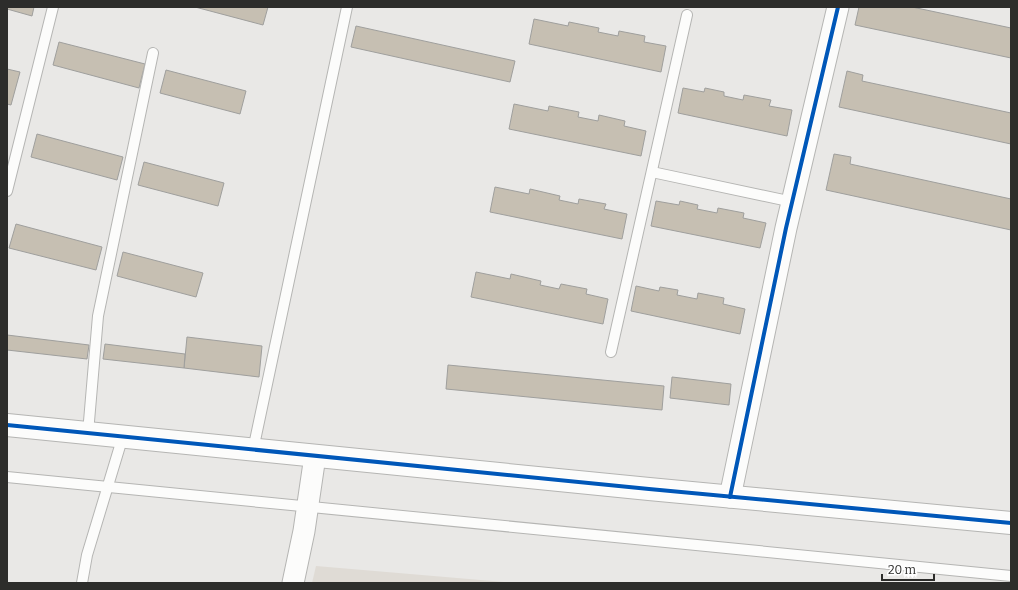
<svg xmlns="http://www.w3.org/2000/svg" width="1018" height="590" viewBox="0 0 1018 590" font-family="Bitter,serif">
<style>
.built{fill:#dfdbd5}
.building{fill:#c6bfb2;stroke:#9f9f9d}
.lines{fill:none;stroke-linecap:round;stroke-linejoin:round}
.service-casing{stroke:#b5b5b3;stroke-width:12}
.minor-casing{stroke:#b5b5b3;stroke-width:23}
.tertiary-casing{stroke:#b5b5b3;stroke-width:24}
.service{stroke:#fcfcfb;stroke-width:10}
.minor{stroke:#fcfcfb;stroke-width:21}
.tertiary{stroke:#fcfcfb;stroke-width:22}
.cycleway-casing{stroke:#fff;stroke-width:6}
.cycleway{stroke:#0057b8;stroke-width:4}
</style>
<rect width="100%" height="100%" fill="#e9e8e6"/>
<polygon class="built" points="316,566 517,583 312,583"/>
<g class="building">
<polygon points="7,7 34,7 32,16 7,9"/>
<polygon points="195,7 268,7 263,25"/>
<polygon points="859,7 912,7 1011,28 1011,58 855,25"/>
<polygon points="534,19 568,26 569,22 599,28 598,32 618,36 619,31 645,36 644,42 666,46 661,72 529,44"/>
<polygon points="356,26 515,61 510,82 351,47"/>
<polygon points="59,42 145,64 139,88 53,65"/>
<polygon points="7,69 20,72 11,105 7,104"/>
<polygon points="166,70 246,91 240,114 160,93"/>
<polygon points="847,71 863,75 862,81 1011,113 1011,144 839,107"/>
<polygon points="683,88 704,92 705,88 724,92 724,96 743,100 744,95 771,100 769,106 792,110 787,136 678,113"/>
<polygon points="514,104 548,111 549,106 579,112 578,117 598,121 599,115 625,121 624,126 646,131 641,156 509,129"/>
<polygon points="37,134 123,157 117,180 31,157"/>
<polygon points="834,154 851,157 850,164 1011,199 1011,230 826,190"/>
<polygon points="144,162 224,183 218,206 138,185"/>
<polygon points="495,187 529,194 530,189 560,196 559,200 578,204 579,199 606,204 604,209 627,214 622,239 490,212"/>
<polygon points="656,201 679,205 680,201 698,205 697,209 717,213 718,208 744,213 743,218 766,223 760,248 651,226"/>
<polygon points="16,224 102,247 96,270 9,248"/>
<polygon points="123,252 203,273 196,297 117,276"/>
<polygon points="476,272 510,279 511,274 541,281 540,285 559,289 561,284 587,289 586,294 608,299 603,324 471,297"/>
<polygon points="636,286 659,291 660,287 678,290 677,295 697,299 698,293 724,298 723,304 745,309 740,334 631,311"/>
<polygon points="7,335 89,345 87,359 7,350"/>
<polygon points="187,337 262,346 259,377 184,368"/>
<polygon points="105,344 185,354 184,368 103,359"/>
<polygon points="448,365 664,386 662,410 446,389"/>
<polygon points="672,377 731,384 729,405 670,398"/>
</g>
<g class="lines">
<g class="service-casing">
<g id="service">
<polyline points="652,172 793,202"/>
<polyline points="7,191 53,7"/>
<polyline points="611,352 687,15"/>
<polyline points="88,433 98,316 153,53"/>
<polyline points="253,450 347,7"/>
<polyline points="7,477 1011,576"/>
<polyline points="82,583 87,555 123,436"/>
</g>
</g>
<g class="minor-casing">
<g id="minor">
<polyline points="730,497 786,228 838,7"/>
<polyline points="293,583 304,531 315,456"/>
</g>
</g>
<g class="tertiary-casing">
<polyline id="tertiary" points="7,425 649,489 1011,523"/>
</g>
<use href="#service" class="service"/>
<use href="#minor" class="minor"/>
<use href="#tertiary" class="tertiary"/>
<g class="cycleway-casing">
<g id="cycleway">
<polyline points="7,425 649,489 1011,523"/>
<polyline points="730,497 786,228 838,7"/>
</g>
</g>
<use href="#cycleway" class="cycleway"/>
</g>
<rect width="1018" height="590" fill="none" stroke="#2d2d2b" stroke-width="16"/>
<path d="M882 574v6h52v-6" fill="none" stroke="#2d2d2b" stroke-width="2"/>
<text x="888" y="574" font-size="12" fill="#2d2d2b" stroke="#ffffff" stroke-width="3" paint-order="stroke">20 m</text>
</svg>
